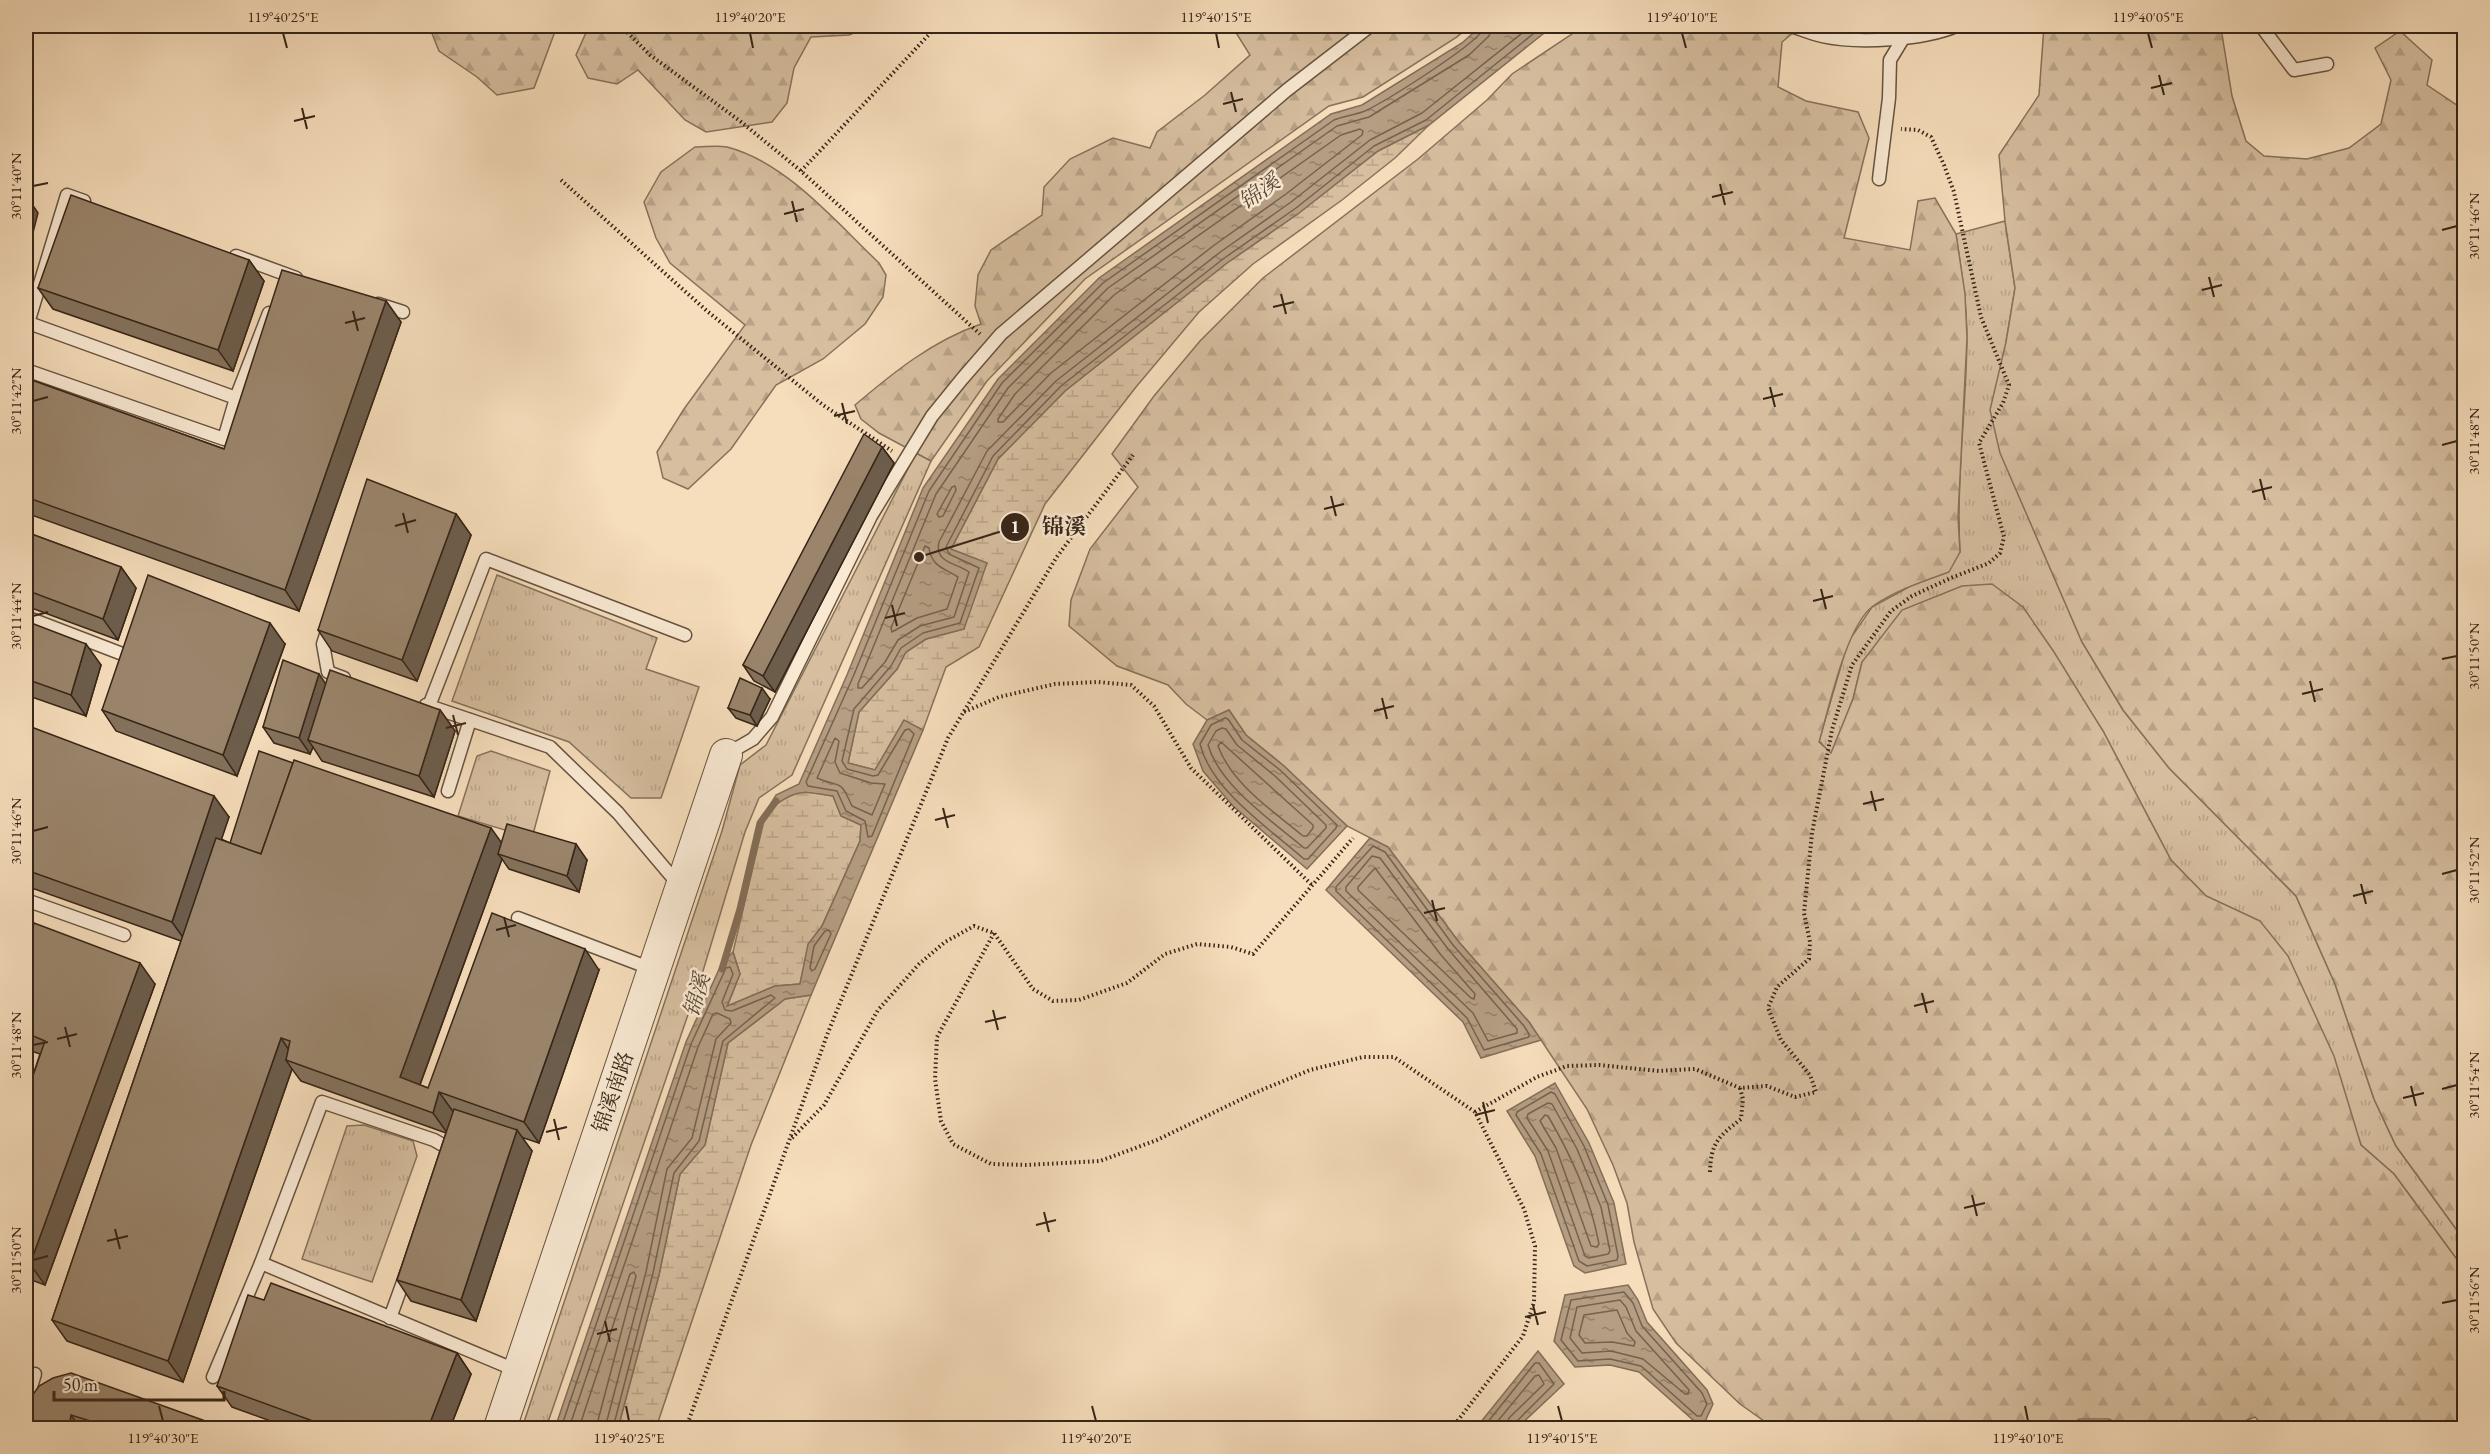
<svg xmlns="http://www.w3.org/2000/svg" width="2490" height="1454" viewBox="0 0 2490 1454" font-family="'EB Garamond','Noto Serif SC',serif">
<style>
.grass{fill:url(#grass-tufts);stroke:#86725b;stroke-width:1.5}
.forest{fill:url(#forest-firs);stroke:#86725b;stroke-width:1.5}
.wetland{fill:url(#wetland-marsh);stroke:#86725b;stroke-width:1.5}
.water{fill:url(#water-ripples);stroke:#836e58;stroke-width:1.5}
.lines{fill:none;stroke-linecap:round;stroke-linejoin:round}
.shore{stroke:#76624d;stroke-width:1.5}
.stream{stroke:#836e58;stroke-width:7}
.service-casing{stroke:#675340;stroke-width:15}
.tertiary-casing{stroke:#675340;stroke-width:34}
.path{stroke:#372517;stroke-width:4;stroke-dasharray:1.5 3;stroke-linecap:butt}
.service{stroke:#f9e9d3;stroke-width:12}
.tertiary{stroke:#f9e9d3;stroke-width:32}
.wall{fill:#84725d;stroke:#372517;stroke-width:1.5}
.shaded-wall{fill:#6c5d4c;stroke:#372517;stroke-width:1.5}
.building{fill:#9a856c;stroke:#372517;stroke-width:1.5}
.ticks{fill:none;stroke:#372517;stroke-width:2}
.labels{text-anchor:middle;stroke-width:5;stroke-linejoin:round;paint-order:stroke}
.street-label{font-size:21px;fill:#372517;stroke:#f9e9d3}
.water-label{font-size:22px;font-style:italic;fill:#5d4937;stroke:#f9e9d3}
.leader{fill:none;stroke:#372517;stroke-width:2}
.callout-dot{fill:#372517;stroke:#f9e9d3;stroke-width:2}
.mark-label{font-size:18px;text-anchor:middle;font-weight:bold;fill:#fff}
.callout-label{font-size:22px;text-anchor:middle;font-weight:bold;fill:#372517;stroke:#f9e9d3;stroke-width:5;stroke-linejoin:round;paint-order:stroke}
.neatline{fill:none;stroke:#372517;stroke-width:2}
.ticks-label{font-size:15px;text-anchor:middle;fill:#372517}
</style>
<defs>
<pattern id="grass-tufts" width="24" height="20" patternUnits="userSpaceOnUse" patternTransform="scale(1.5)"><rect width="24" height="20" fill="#d6be9f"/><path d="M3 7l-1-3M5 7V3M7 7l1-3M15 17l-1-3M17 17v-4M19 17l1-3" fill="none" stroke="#b8a388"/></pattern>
<pattern id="forest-firs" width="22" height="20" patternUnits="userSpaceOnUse" patternTransform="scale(1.5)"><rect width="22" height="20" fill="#d6be9f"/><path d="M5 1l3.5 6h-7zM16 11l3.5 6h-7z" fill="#b8a388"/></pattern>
<pattern id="wetland-marsh" width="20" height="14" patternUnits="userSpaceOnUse" patternTransform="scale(1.5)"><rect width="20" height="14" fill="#d6be9f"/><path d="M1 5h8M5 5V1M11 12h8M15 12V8" fill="none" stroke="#b8a388"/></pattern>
<pattern id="water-ripples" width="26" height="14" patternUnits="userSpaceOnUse" patternTransform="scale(1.5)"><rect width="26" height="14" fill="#b59e83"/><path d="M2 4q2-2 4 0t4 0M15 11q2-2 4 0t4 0" fill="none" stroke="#94816a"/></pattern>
</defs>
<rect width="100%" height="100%" fill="#f6ddbb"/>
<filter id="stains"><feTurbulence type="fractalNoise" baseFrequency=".00333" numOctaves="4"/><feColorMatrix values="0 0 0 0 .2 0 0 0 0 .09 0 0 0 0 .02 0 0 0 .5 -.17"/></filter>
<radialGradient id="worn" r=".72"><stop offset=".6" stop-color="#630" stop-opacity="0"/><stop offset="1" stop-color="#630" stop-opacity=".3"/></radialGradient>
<g class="grass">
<path d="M2005 221 2015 288 2006 342 2001 453 2082 642 2123 710 2169 768 2296 896 2335 984 2374 1099 2396 1146 2464 1240V1269L2394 1174 2361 1145 2350 1114 2260 921 2206 896 2171 860 2103 731 2023 607 1862 662 1853 699 1831 754 1819 741 1848 642 1872 607 1907 588 1960 552C1956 481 1966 411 1967 340 1967 304 1961 269 1956 234Z"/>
<polygon points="916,453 931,461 792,775 759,798 745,832 703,971 546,1428 522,1428 722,831 740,765 766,745"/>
<polygon points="497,575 657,638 646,669 699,687 661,798 631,798 569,742 452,701"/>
<polygon points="491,751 550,771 532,838 458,816 477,756"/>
<polygon points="364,1125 413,1141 417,1156 372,1282 302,1259 347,1126"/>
</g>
<g class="forest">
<polygon points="429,26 557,26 534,88 497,95 477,77 439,51"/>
<polygon points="589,26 871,26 849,35 811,37 794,68 787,103 772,122 706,132 685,120 638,70 617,84 588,78 576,55"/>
<path d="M1211 26H1470L1457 37 1363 97 1329 106 1085 279 987 381 931 461 879 433 861 419 855 405C894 372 932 341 981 324L975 306 978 275 991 250 1042 215 1044 187 1070 159 1113 138 1150 148 1157 132 1205 95 1250 55 1235 31Z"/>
<path d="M1584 26H1801L1782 42 1778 87 1806 101 1858 112 1869 138 1844 238 1910 250 1918 201 1935 198 1956 234 1965 294 1967 338 1958 517 1960 552 1949 572C1924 581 1896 590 1873 606 1846 626 1829 708 1819 742L1831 753 1853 699 1862 662 1902 610 1962 586 1992 584 2023 607 2054 652 2103 731 2171 860 2206 896 2260 921 2288 956 2334 1056 2361 1145 2394 1174 2464 1269V1428H2266L2255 1417 2226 1428H2127L2109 1419H2080L2062 1428H1774L1740 1404 1676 1343 1653 1309 1634 1242 1627 1203 1613 1165 1587 1109 1529 1022 1458 941 1388 847 1347 826 1284 766 1246 735 1229 710 1207 720 1186 704 1168 685 1117 666 1069 626 1071 600 1090 549 1138 487 1112 454 1154 396 1200 341 1263 278 1418 159 1487 100 1512 74Z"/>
<polygon points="2044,26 2223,26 2221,28 2232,96 2246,141 2264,156 2307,159 2349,148 2381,124 2391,80 2375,48 2400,31 2432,60 2427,85 2464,110 2464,1240 2396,1146 2374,1099 2335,984 2296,896 2169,768 2123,710 2082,642 2000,453 1990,410 2006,342 2015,288 2005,221 1999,155 2039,95"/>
<path d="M695 147C705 147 717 145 727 147 786 162 836 222 879 263L886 275 883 297 865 324 823 359 776 385 731 449 688 489 663 478 657 452 684 409 745 325 670 263 656 238 644 202 661 172Z"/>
</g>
<g class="wetland">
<polygon points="1429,125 1395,158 1342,200 1253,264 1199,312 1136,387 1045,504 979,647 946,667 923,730 904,721 875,770 848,763 859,712 897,669 906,652 926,639 964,629 951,549 998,459 1065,391 1227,263 1299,213 1378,151"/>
<polygon points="801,791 833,796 841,816 861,825 860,841 822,926 809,944 800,984 775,986 727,1007 740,974 733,952 766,812 787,796"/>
<polygon points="811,995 751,1145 656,1428 618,1428 659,1275 680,1174 705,1145 728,1043 785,999"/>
</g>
<g class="water">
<path d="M1481 26H1553L1429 125 1378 151 1299 213 1227 263 1065 391 998 459 951 549 987 563 964 629 926 639 906 652 897 669 859 712 848 763 875 770 904 720 923 730 811 995 785 999 728 1043 705 1145 680 1174 659 1275 618 1428H555L686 1042 721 965 733 952 740 974 727 1006 775 986 800 984 808 944 822 926 860 841 861 825 841 816 833 796C798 790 795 790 766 812L776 795 799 784 847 675 923 488 998 379 1099 278 1331 114 1362 105 1462 43Z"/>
<polygon points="1229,710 1246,735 1284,766 1347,826 1307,869 1233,806 1203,771 1193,744 1207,720"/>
<polygon points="1370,838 1388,847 1458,941 1529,1022 1541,1040 1481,1058 1463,1022 1326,890"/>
<polygon points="1555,1083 1589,1143 1614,1203 1626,1264 1585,1273 1574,1266 1535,1156 1507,1111"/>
<polygon points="1628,1285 1638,1300 1647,1322 1707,1390 1713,1404 1702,1428 1639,1372 1610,1365 1575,1367 1554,1341 1565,1295"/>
<polygon points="1538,1351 1564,1384 1517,1428 1476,1428"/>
</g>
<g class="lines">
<g class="shore">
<path d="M1485 26C1483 41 1384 102 1365 111 1355 115 1344 116 1334 120L1103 283 1002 383 929 491 853 677 806 782 808 786 837 791 846 811 865 821 868 837 872 836 914 734 909 729 905 730 878 775 873 776 847 769 842 761 854 709 891 666 901 648 923 633 960 623 979 568 949 554 946 547 993 456 1061 386 1223 259 1296 208 1374 146 1426 120 1543 26"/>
<path d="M1492 26 1489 36 1469 55 1369 117 1337 126 1108 288 1008 388 936 494 858 684V688H862L885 662 898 640 920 626 954 617 969 572C957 563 934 563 939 542L987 451 1056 381 1219 253 1291 202 1370 140 1422 113 1531 26"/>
<polygon points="1360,129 1363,131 1362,135 1286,194 1213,246 1051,373 1003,422 998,422 998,419 1015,394 1114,295 1341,135"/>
<polygon points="955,486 956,490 943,516 939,517 937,514 952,487"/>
<path d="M925 546 929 548C932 567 944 568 958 577L947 609 917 618 892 632 891 628Z"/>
<path d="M1225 718 1228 719 1242 740 1280 770 1337 825 1336 828 1308 859H1304C1270 829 1211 790 1200 744L1211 725Z"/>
<path d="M1222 728 1226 729 1237 745 1275 776 1326 825V828L1307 848H1304C1272 821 1220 786 1208 745L1216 731Z"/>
<path d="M835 738 839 741 835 762 840 773 871 783 885 784 872 815 852 806C839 777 842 789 817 778Z"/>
<path d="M1221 742 1313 825V828L1307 836H1303C1273 811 1232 784 1218 746Z"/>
<polygon points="1373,846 1385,852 1453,945 1524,1026 1529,1034 1529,1037 1484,1050 1467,1018 1336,891 1336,887"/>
<polygon points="1372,856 1380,858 1448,949 1517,1029 1517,1033 1488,1041 1473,1013 1346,891 1346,887"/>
<polygon points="1375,868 1441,955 1475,994 1474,999 1471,998 1358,890 1358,887"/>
<polygon points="829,930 831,934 815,969 812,971 810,968 814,946 825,931"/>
<polygon points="1551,1092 1555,1094 1584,1146 1608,1205 1618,1256 1617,1260 1587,1266 1579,1261 1541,1154 1516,1115 1517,1112"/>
<polygon points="1548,1103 1552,1104 1577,1149 1601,1207 1610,1251 1608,1254 1589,1258 1585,1256 1548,1151 1527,1118 1528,1114"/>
<path d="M1545 1115 1548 1116C1572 1157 1590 1197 1599 1244L1597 1247 1591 1246 1556 1148 1540 1121Z"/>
<polygon points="1624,1292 1633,1303 1642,1326 1702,1393 1707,1404 1701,1416 1697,1416 1641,1366 1610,1359 1578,1361 1561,1340 1571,1300"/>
<polygon points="1620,1300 1626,1307 1636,1331 1689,1390 1688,1394 1685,1394 1643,1359 1611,1351 1582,1353 1570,1338 1577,1307"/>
<polygon points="1617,1310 1627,1333 1635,1342 1634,1346 1612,1342 1585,1343 1579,1335 1584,1315"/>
<polyline points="561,1428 691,1044 726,968 730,967 733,974 722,1002 725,1010 732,1011 771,995 775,998 723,1041 699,1141 674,1173 653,1273 613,1428"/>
<polyline points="569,1428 698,1047 713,1014 717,1013 730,1019 731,1023 716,1039 692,1138 667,1169 646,1272 605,1428"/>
<polyline points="579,1428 630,1274 634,1272 636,1276 596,1428"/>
<polyline points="1483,1428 1535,1363 1539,1363 1554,1384 1516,1422 1514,1428"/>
<polyline points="1492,1428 1535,1376 1539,1375 1544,1384 1509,1418 1506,1428"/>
</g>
<polyline class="stream" points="722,969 740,909 760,823 776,801"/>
<g class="service-casing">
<g id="service">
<path d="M1791 26C1801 29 1812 34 1822 36 1858 44 1923 40 1956 26"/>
<polyline points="2261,26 2294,70 2327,64"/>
<polyline points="1879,179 1889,98 1890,60 1904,37"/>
<polyline points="236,256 296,278"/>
<polyline points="378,304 403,312"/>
<polyline points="26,322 236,398 224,439 26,370"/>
<polyline points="28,323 67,195 84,201"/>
<polyline points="236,398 269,313"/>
<polyline points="26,617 125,655"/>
<polyline points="329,625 323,644 328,672 344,678"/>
<polyline points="426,705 550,747 618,813 678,884"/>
<polyline points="429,706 486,559 685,635"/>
<polyline points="727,754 753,739 772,717 871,516 932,416 962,379 1001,334 1287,90 1370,26"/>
<polyline points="448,791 470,720"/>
<polyline points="26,900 124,935"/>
<polyline points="518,918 652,969"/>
<polyline points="261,1263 518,1371"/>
<polyline points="390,1318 407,1271"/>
<polyline points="213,1377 261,1263 322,1102 434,1140 448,1148 446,1155"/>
<polyline points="26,1403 35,1374"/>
</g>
</g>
<g class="tertiary-casing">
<polyline id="tertiary" points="500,1428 726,755"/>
</g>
<g class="path">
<polyline points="621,26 650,55 740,121 801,171 980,334"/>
<polyline points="801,171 937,26"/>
<polyline points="561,180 707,311 823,405 892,451"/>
<polyline points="964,712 999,697 1055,684 1098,682 1131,685 1154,706 1191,768 1312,885"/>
<polyline points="994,933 937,1037 935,1079 941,1121 953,1144 991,1164 1027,1165 1100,1161 1157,1140 1252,1094 1310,1070 1363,1057 1394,1057 1475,1112 1524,1209 1535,1246 1534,1302 1523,1336 1452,1428"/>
<polyline points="1475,1112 1537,1077 1567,1066 1599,1065 1659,1071 1695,1069 1740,1088 1767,1086 1795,1097 1816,1092 1810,1075 1781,1040 1768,1008 1777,987 1809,959 1810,942 1804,913 1812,833 1832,730 1852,665 1891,611 1912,596 1951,578 1989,563 2000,553 2004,537 1979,443 2003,403 2009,385 1981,317 1954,192 1944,165 1931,137 1918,130 1901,129"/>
<polyline points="792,1138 824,1105 878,1010 919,964 945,942 974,926 994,933 1033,989 1053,1001 1079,1000 1127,983 1165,954 1197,944 1231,947 1253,954 1353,838"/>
<path d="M1710 1172C1711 1143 1718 1137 1741 1119L1743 1099 1740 1088"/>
<polyline points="686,1428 827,1035 948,738 1056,558 1133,455"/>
</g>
<use href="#service" class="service"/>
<use href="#tertiary" class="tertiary"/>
</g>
<g class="wall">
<polygon points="249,260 264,281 233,371 53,309 38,288"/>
<polygon points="386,301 401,322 299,611 26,513 26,378 224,449"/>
<polygon points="882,447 894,463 775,692 754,681 743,665"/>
<polygon points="456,514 471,535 417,681 332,651 318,630"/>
<polygon points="26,532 121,567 136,588 118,640 26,606"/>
<polygon points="26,621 101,665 86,716 26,695"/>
<polygon points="285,644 237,776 116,731 102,710"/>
<polygon points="326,684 440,710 455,731 434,797 322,761 313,747 310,754 274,743 263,727"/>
<polygon points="770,699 757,726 736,718 728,708"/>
<polygon points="26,725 229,817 221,839 230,843 501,843 587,860 579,892 509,869 502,859 420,1085 428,1088 599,970 539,1143 521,1137 532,1151 476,1321 411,1301 397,1280 446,1133 301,1081 292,1069 183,1382 67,1341 52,1320 181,941 26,886"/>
<polygon points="26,951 155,984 45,1285 26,1278 26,1096 40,1054 26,1049"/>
<polygon points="264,1300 457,1353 471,1374 450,1428 290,1428 232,1407 217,1386"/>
<polygon points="29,1400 225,1428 26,1428"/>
</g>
<g class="shaded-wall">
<polygon points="27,197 38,213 26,260 26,202"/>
<polygon points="249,260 264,281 233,371 218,350"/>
<polygon points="386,301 401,322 299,611 285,590"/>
<polygon points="882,447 894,463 775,692 763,676"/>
<polygon points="456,514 471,535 417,681 402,660"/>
<polygon points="121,567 136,588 118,640 103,619"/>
<polygon points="270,623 285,644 237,776 223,755"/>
<polygon points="86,644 101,665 86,716 71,695"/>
<polygon points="319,674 330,690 308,740 313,747 310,754 299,738"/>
<polygon points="762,688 770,699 757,726 750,715"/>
<polygon points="440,710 455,731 434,797 419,776"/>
<polygon points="214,796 229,817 187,943 172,922"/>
<polygon points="491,828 506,849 498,854 502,859 415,1098 400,1077"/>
<polygon points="576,844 587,860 579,892 567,876"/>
<polygon points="26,930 29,935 26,945"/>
<polygon points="585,949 599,970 539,1143 524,1122"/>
<polygon points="140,963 155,984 45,1285 30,1264"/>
<polygon points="281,1038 295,1059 286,1060 292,1069 183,1382 168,1361"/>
<polygon points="439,1092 454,1113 448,1134 433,1113"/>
<polygon points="517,1130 532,1151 476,1321 461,1300"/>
<polygon points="26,1331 29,1336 26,1345"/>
<polygon points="457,1353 471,1374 450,1428 428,1428"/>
<polygon points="71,1415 80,1428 69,1428"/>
</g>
<g class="building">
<polygon points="71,195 249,260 218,350 38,288"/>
<polygon points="282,270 386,301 285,590 26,497 26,378 224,449"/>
<polygon points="864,434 882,447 763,676 743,665"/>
<polygon points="367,479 456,514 402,660 318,630"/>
<polygon points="26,532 121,567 103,619 26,590"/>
<polygon points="148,575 270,623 223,755 102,710"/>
<polygon points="26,621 86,644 71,695 26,679"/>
<polygon points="283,660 319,674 299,738 263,727"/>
<polygon points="330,670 440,710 419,776 308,740"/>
<polygon points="740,678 762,688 750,715 728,708"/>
<polygon points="26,725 214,796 172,922 26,870"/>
<polygon points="259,751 293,763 261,854 230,843"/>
<polygon points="294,760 491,828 400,1077 428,1088 492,913 585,949 524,1122 439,1092 433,1113 286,1060 290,1041 281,1038 168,1361 52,1320 216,838 261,854"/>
<polygon points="507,824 576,844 567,876 498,854"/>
<polygon points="34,923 140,963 30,1264 26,1262 26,1096 45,1041 26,1033 26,951"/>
<polygon points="454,1109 517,1130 461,1300 397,1280"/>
<polygon points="271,1283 457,1353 428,1428 332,1428 217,1386 248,1295 264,1300"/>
<polygon points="71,1373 225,1428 113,1428 71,1415 69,1428 26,1428 29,1400 39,1386 53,1378"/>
</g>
<path class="ticks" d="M283 33 287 48M750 33 753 48M1216 33 1219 48M1682 33 1686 48M2148 33 2152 48M2159 75 2164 95M2151 88 2172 83M1231 92 1236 112M1223 104 1243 99M302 108 307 129M294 121 315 116M1720 184 1725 205M33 186 48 183M1712 197 1733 192M792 201 797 222M784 214 804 209M2442 230 2457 226M2209 277 2214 297M2202 290 2222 285M1281 294 1286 314M1273 307 1294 302M353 311 358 331M345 323 365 318M1770 387 1775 407M1763 399 1783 394M33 401 48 397M842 403 847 424M834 416 855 411M2442 445 2457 441M2260 479 2265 500M2252 492 2272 487M1331 496 1336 516M1324 509 1344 504M403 513 408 533M395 526 416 520M1821 589 1826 609M1813 601 1833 596M892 605 897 626M33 616 48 612M885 618 905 613M2442 659 2457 656M2310 681 2315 702M2302 694 2323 689M1382 698 1387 719M1374 711 1394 706M453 715 458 735M446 728 466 723M1871 791 1876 811M1863 804 1884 799M943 808 948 828M935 820 955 815M33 831 48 827M2442 874 2457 870M2361 884 2366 904M2353 896 2373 891M1432 900 1437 921M1424 913 1445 908M504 917 509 937M496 930 516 925M1922 993 1927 1013M1914 1006 1934 1001M993 1010 998 1030M985 1022 1006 1017M65 1027 70 1047M57 1039 77 1034M33 1045 48 1042M2411 1086 2416 1106M2442 1089 2457 1085M2403 1098 2424 1093M1483 1102 1488 1123M1475 1115 1495 1110M554 1119 559 1140M546 1132 567 1127M1972 1195 1977 1216M1964 1208 1985 1203M1044 1212 1049 1232M1036 1225 1056 1220M115 1229 120 1249M107 1241 128 1236M33 1260 48 1256M2442 1303 2457 1300M1533 1305 1538 1325M1525 1317 1546 1312M605 1321 610 1342M597 1334 617 1329M159 1406 163 1421M626 1406 629 1421M1092 1406 1096 1421M1558 1406 1562 1421M2025 1406 2028 1421"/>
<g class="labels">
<g class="street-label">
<text transform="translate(613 1092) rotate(-71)" y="7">锦溪南路</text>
</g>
<g class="water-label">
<text transform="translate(1259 191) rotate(-35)" y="8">锦溪</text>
<text transform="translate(696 995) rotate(-74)" y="8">锦溪</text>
</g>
</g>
<path class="leader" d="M919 557L1015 527"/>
<g class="callout-dot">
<circle cx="919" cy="557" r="6"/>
<circle cx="1015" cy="527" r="15"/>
</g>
<g class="mark-label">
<text x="1015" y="533">1</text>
</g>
<g class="callout-label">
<text x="1064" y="534">锦溪</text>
</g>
<rect width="2490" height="1454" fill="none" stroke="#f6ddbb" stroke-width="66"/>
<path d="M54 1391v9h170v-9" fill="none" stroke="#372517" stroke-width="3"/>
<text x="63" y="1391" font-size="18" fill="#372517" stroke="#f9e9d3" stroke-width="4.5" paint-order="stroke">50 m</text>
<rect x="33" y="33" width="2424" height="1388" class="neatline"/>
<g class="ticks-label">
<text x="283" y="22">119°40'25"E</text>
<text x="750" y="22">119°40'20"E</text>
<text x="1216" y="22">119°40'15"E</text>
<text x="1682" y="22">119°40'10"E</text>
<text x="2148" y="22">119°40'05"E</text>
<text transform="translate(16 186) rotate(-90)" y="5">30°11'40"N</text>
<text transform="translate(2474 226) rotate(-90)" y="5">30°11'46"N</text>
<text transform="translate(16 401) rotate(-90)" y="5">30°11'42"N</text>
<text transform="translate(2474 441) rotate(-90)" y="5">30°11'48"N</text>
<text transform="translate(16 616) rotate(-90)" y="5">30°11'44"N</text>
<text transform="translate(2474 656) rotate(-90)" y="5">30°11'50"N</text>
<text transform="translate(16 831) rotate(-90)" y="5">30°11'46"N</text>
<text transform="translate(2474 870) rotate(-90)" y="5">30°11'52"N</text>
<text transform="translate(16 1045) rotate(-90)" y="5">30°11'48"N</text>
<text transform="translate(2474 1085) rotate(-90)" y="5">30°11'54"N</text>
<text transform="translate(16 1260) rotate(-90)" y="5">30°11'50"N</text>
<text transform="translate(2474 1300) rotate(-90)" y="5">30°11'56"N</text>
<text x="163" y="1443">119°40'30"E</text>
<text x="629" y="1443">119°40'25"E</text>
<text x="1096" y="1443">119°40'20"E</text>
<text x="1562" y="1443">119°40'15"E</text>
<text x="2028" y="1443">119°40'10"E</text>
</g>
<rect width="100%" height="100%" filter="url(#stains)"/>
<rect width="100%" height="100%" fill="url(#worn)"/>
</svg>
